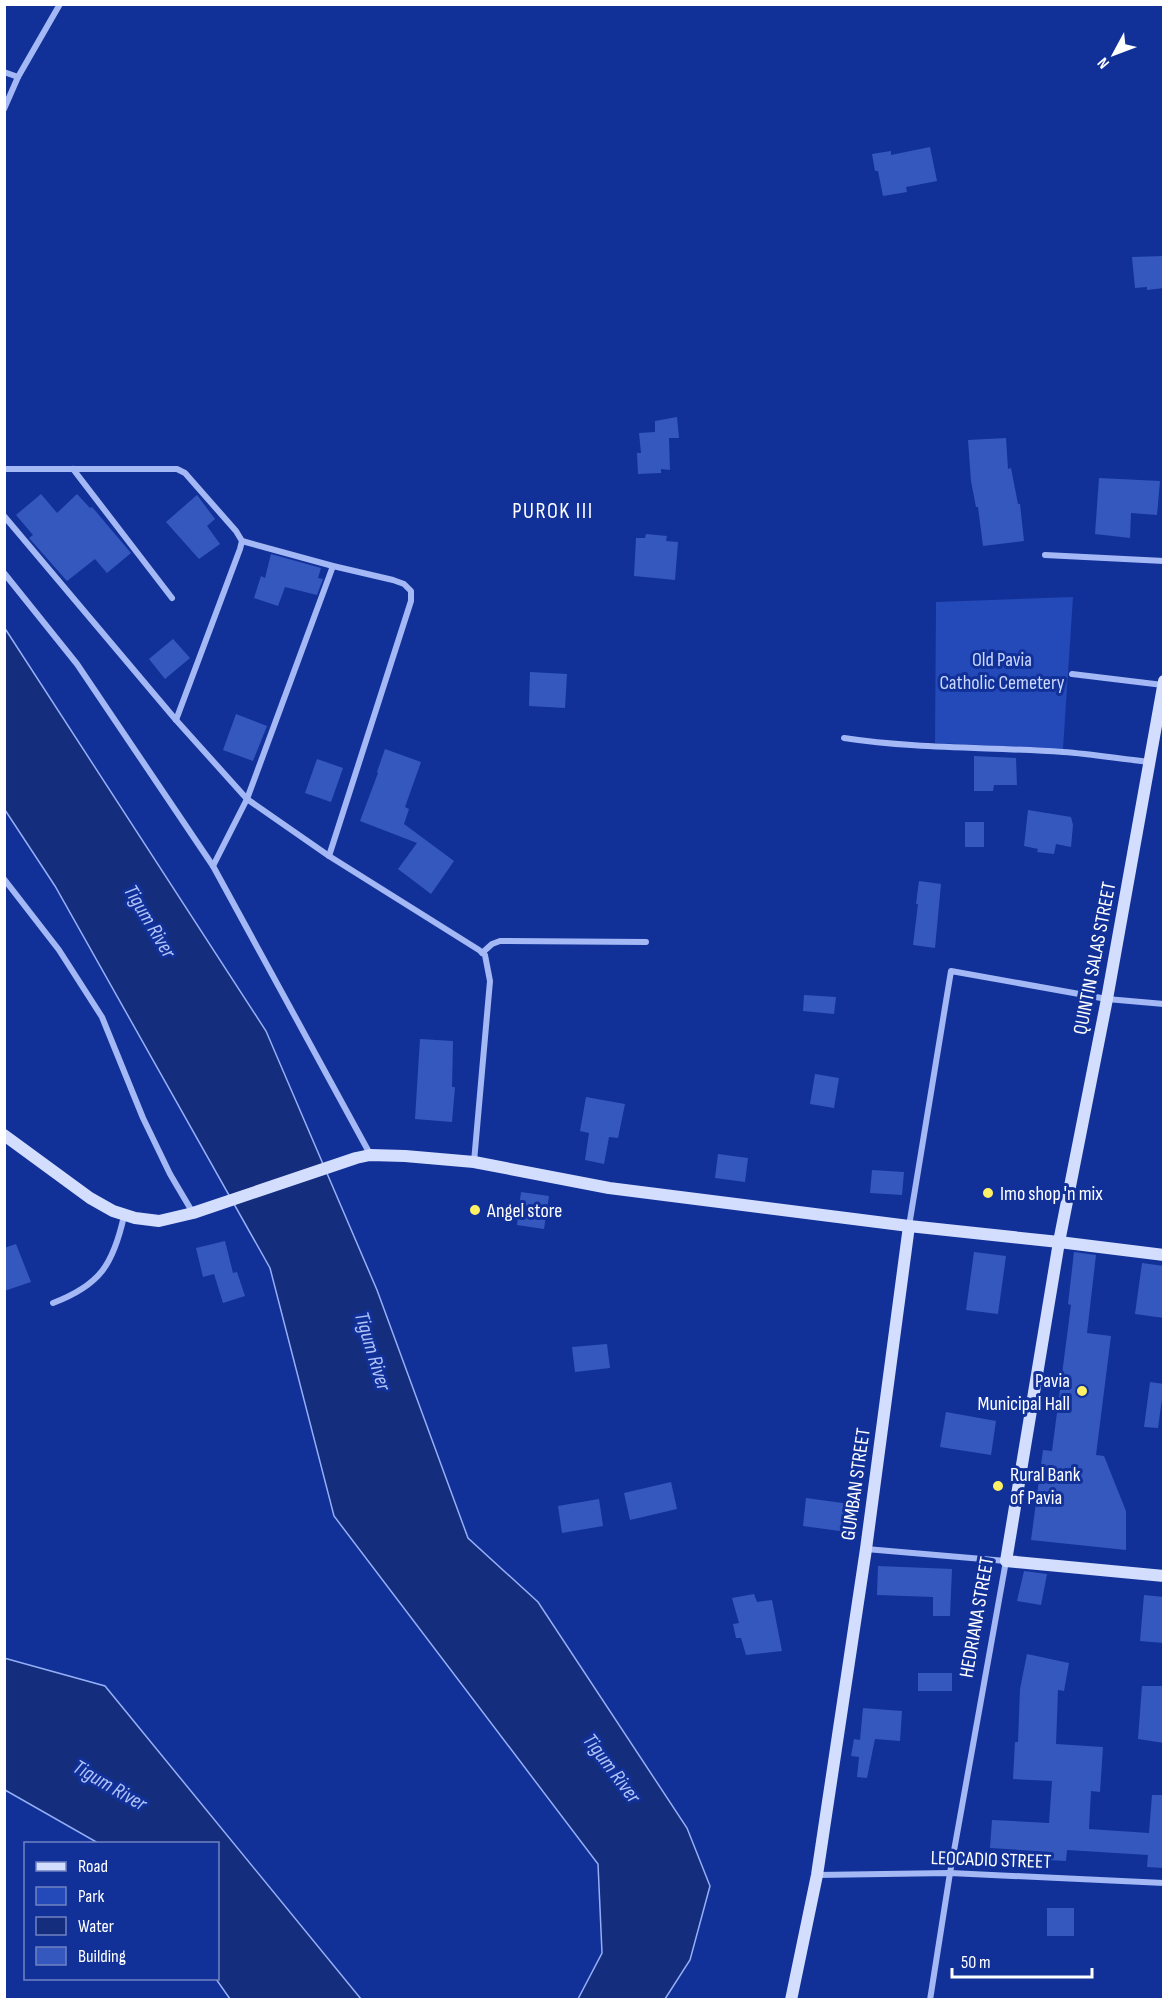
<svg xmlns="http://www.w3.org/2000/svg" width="1168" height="2004" viewBox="0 0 1168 2004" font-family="'Sofia Sans Condensed',sans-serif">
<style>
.green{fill:#2449b8}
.water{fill:#142d7d;stroke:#95aff7;stroke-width:1.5}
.building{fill:#3558bf}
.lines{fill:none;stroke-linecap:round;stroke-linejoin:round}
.street{stroke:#a3b8f4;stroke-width:6}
.secondary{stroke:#d3ddfd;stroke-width:12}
.poi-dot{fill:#fff166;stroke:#113199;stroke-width:2}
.labels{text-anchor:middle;stroke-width:6;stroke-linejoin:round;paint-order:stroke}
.park-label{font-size:20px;fill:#ccd8fe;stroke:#113199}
.street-label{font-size:20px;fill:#fff;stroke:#113199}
.poi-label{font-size:20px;fill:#fff;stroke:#113199;text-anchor:start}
.water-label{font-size:21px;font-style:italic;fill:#b0c3fa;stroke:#113199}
.quarter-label{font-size:22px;letter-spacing:1.5px;fill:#fff;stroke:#113199}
</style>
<rect width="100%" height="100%" fill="#113199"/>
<polygon class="green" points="1073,597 1063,749 935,743 936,602"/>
<g class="water">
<polygon points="4,627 266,1031 377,1290 468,1538 538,1602 687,1828 710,1886 690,1960 665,1999 578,1999 602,1953 598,1864 334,1516 270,1268 55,886 5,810"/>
<polygon points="4,1658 105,1686 361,1999 230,1999 216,1979 218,1978 218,1844 98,1843 5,1790"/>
</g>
<g class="building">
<polygon points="930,147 937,181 906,187 907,192 883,196 878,171 875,171 872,154 891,151 891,155"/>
<polygon points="1164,256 1164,288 1147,290 1147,287 1135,288 1132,257"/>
<polygon points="677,417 679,438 669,438 670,470 661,469 661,473 638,474 637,453 641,453 639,433 655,432 655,421"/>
<polygon points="1006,438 1008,469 1011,468 1018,504 1020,504 1024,541 983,546 978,507 976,507 971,481 968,440"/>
<polygon points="1099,478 1160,481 1157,515 1131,513 1130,538 1095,534"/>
<polygon points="41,494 57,513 77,494 90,508 92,507 131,553 107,573 95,559 67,581 29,538 33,535 16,515"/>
<polygon points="197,495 215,519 207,526 220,544 199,559 166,522"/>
<polygon points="646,534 667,536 666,541 678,542 675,580 634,576 636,538 645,538"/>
<polygon points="271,554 321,568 318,578 323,579 317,595 285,587 278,606 254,598 261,576 265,578"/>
<polygon points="173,639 190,658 165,679 149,659"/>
<polygon points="530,672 567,674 565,708 529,706"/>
<polygon points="236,714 267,726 253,761 223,750"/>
<polygon points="385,749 421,762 405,807 409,809 404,824 454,861 431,894 398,869 417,843 360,821 378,773 377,772"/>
<polygon points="974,756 1016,758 1017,785 994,785 993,791 974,791"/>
<polygon points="317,759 343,768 331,802 305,793"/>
<polygon points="1028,810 1071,817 1073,825 1071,847 1056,844 1054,854 1037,852 1038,849 1024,846"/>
<rect x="965" y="822" width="19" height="25"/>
<polygon points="919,881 941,884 935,948 913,945 918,904 916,904"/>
<polygon points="804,995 836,997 834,1014 803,1011"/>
<polygon points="420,1039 453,1041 452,1087 455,1087 452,1122 415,1119"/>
<polygon points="815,1074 839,1078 834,1108 810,1104"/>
<polygon points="586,1097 625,1104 618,1138 609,1137 604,1164 585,1160 589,1133 580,1131"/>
<polygon points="718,1154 748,1158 745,1182 715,1178"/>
<polygon points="872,1170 904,1172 902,1195 870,1193"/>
<polygon points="521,1192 549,1196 544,1229 517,1225"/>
<polygon points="225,1241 233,1273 237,1272 245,1296 223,1303 214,1274 203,1277 196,1248"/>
<polygon points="16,1244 31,1282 4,1291 4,1248"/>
<polygon points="974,1252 1006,1256 998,1314 966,1310"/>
<polygon points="1074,1252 1096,1255 1087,1333 1111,1336 1096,1455 1104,1456 1126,1511 1126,1550 1031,1540 1043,1450 1052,1451 1071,1305 1068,1304"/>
<polygon points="1142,1263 1164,1266 1164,1318 1135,1314"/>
<polygon points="607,1344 610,1368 575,1372 572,1347"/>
<polygon points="1150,1382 1164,1384 1158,1428 1144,1427"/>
<polygon points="946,1412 996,1421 991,1455 940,1447"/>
<polygon points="671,1482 677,1509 630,1520 624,1493"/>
<polygon points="806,1498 850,1504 847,1532 803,1526"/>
<polygon points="599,1499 603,1526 562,1533 558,1506"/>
<polygon points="878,1566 952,1569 950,1616 933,1616 933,1597 877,1595"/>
<polygon points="1024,1571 1047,1574 1041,1605 1017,1601"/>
<polygon points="754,1594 757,1602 772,1600 782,1651 746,1655 741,1638 736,1638 733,1624 739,1623 732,1598"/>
<polygon points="1144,1595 1164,1597 1164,1643 1140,1641"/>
<polygon points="1027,1654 1069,1663 1064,1691 1058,1690 1056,1744 1103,1747 1100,1792 1091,1791 1089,1829 1149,1833 1152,1795 1164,1795 1164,1868 1147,1867 1148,1855 1067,1850 1066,1861 1049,1860 1050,1852 990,1848 992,1820 1049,1823 1052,1781 1013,1779 1015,1742 1018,1742 1020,1689"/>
<rect x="918" y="1673" width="34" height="18"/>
<polygon points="1142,1686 1164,1686 1164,1743 1138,1739"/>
<polygon points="863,1708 902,1711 900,1741 875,1739 867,1778 857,1777 859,1757 851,1756 854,1739 860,1740"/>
<rect x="1047" y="1908" width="27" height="28"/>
</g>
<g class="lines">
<g class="street">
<polyline points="4,72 18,77"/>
<polyline points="4,109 18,77 60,4"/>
<polyline points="4,469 177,469 185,473 236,531 242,541 240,549 176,720"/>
<polyline points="73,469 172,598"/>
<polyline points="4,516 176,720 247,799 329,856 479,950 485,955 490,981 474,1162"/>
<polyline points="242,541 333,566 393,580 404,584 411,591 411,601 329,856"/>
<polyline points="1045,555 1164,561"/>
<polyline points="4,573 77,664 213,866 370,1154"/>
<polyline points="1072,674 1163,685"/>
<path d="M844 738C916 749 990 747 1063 752 1092 754 1121 759 1150 762"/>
<polyline points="213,866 247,799 333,566"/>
<polyline points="4,879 59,950 102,1017 143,1118 170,1174 193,1213"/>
<polyline points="482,953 492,944 500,941 646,942"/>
<polyline points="909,1226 951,971 1107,999 1164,1004"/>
<path d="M53 1303C100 1285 113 1265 124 1216"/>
<polyline points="866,1549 1006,1561 950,1873 930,2000"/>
<polyline points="817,1875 950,1873 1164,1883"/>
</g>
<g class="secondary">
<polyline points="1164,681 1107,999 1059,1242 1006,1561 1164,1576"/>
<polyline points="4,1135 90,1198 113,1211 135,1218 159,1221 193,1213 356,1158 370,1155 405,1156 474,1162 609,1188 909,1226 1059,1242 1164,1255"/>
<polyline points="791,2000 817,1875 866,1549 909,1226"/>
</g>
</g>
<g class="poi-dot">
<circle cx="988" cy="1193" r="6"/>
<circle cx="475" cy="1210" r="6"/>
<circle cx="1082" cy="1391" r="6"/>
<circle cx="998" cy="1486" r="6"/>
</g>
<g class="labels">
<g class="park-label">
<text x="1002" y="666">Old Pavia<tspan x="1002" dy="23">Catholic Cemetery</tspan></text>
</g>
<g class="street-label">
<text transform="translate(1094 958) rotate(-79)" y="7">QUINTIN SALAS STREET</text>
<text transform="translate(855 1484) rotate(-82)" y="7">GUMBAN STREET</text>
<text transform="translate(976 1617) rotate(-80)" y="7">HEDRIANA STREET</text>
<text transform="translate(991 1859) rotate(2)" y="7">LEOCADIO STREET</text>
</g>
<g class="poi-label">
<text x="1000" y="1200">Imo shop 'n mix</text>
<text x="487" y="1217">Angel store</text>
<text x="1070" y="1387" text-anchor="end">Pavia<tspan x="1070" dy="23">Municipal Hall</tspan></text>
<text x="1010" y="1481">Rural Bank<tspan x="1010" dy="23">of Pavia</tspan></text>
</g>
<g class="water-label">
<text transform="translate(150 921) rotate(59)" y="7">Tigum River</text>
<text transform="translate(373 1351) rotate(73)" y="7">Tigum River</text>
<text transform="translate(612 1768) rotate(53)" y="7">Tigum River</text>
<text transform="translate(110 1785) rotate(30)" y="7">Tigum River</text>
</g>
<g class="quarter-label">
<text x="553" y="518">PUROK III</text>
</g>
</g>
<rect width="1168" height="2004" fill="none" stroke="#ffffff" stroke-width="12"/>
<rect x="24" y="1842" width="195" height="138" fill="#113199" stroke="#7083c2" stroke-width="1.5"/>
<rect x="36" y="1862" width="30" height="9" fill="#d3ddfd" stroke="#7083c2" stroke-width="1.5"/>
<text x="78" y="1872" font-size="18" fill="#ffffff">Road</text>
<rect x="36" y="1887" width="30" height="18" fill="#2449b8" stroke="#7083c2" stroke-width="1.5"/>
<text x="78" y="1902" font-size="18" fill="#ffffff">Park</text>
<rect x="36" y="1917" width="30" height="18" fill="#142d7d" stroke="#7083c2" stroke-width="1.5"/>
<text x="78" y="1932" font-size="18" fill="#ffffff">Water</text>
<rect x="36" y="1947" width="30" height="18" fill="#3558bf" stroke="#7083c2" stroke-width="1.5"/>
<text x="78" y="1962" font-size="18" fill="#ffffff">Building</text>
<g transform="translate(1114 54) rotate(229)" stroke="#113199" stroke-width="4.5" paint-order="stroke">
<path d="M0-4.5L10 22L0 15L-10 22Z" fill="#ffffff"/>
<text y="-9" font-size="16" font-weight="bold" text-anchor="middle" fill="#ffffff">N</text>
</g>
<path d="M952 1968v9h140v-9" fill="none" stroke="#ffffff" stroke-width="3"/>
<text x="961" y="1968" font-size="18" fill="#ffffff" stroke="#113199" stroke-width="4.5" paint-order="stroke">50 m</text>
</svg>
